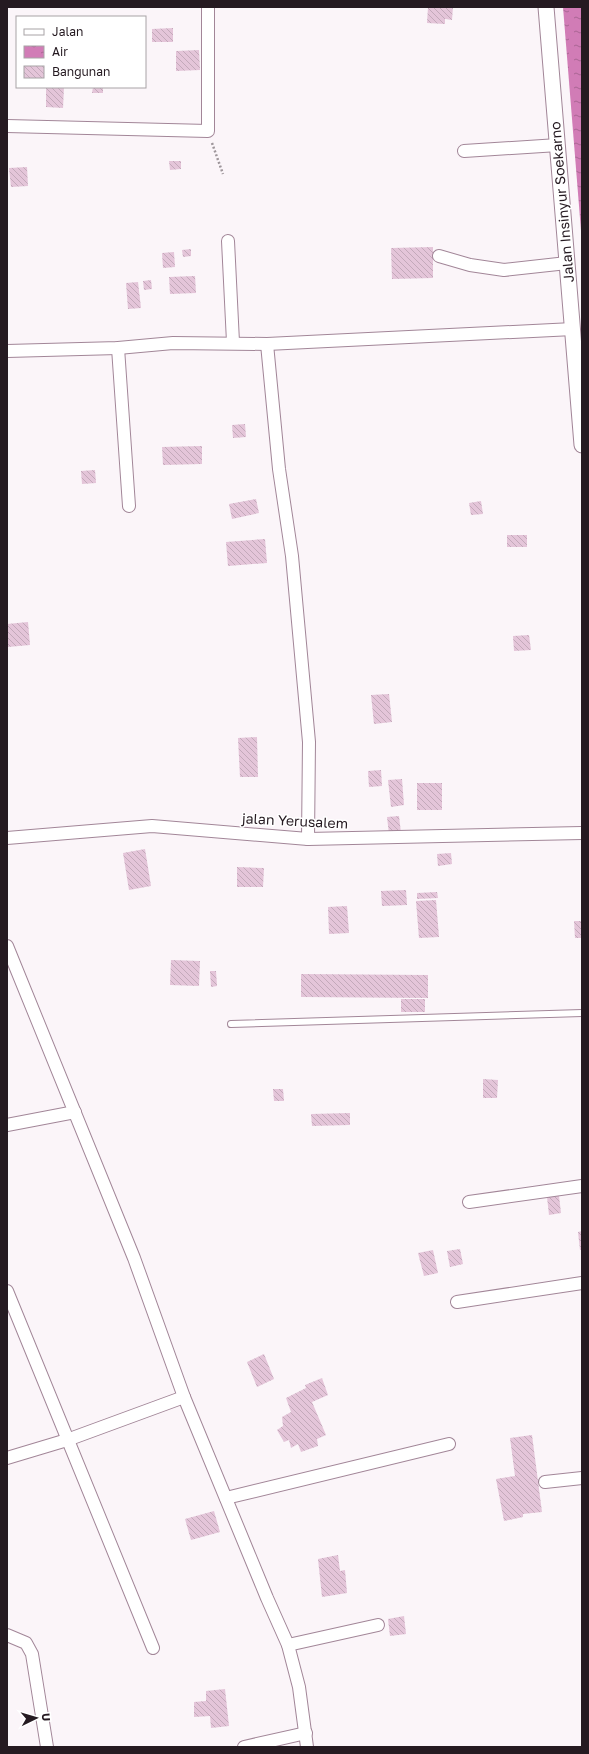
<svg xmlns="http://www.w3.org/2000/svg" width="589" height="1754" viewBox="0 0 589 1754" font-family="'Golos Text',sans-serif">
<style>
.water{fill:url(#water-ripples)}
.building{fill:url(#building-back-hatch)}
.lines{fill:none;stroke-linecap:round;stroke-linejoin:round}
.service-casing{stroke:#a28698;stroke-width:8}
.minor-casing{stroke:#a28698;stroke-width:14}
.tertiary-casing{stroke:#a28698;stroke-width:17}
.path{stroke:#9e969b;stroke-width:2.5;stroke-dasharray:2 2;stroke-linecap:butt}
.service{stroke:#fff;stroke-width:6}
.minor{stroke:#fff;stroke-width:12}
.tertiary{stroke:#fff;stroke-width:15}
.labels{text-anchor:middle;stroke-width:3;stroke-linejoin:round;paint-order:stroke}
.street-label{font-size:14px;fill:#251a21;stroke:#fff}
</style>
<defs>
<pattern id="water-ripples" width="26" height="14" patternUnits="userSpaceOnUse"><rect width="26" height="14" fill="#d17cb6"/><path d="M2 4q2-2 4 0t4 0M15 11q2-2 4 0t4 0" fill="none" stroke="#a96594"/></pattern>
<pattern id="building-back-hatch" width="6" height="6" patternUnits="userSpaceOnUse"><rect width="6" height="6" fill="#e4c5d9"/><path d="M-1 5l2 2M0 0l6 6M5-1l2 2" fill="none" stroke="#c3a9ba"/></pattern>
</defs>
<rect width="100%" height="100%" fill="#fbf5f9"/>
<polygon class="water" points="563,7 581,7 582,243"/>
<g class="building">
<polygon points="428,7 453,7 452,20 445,19 445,24 427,23"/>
<polygon points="173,28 173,42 152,42 152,29"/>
<polygon points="199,50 200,70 176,71 176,51"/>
<polygon points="46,87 64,87 63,108 46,107"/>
<polygon points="93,87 103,87 103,93 92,93"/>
<polygon points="169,161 181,161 181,169 170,170"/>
<polygon points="27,167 28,186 11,187 9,168"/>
<polygon points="433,247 433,278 392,279 391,248"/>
<polygon points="191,249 191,256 183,257 182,250"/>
<polygon points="174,252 175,267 163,268 162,253"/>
<polygon points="195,276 196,293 170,294 169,277"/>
<polygon points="151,280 152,289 144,290 143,281"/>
<polygon points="138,282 141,308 128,309 126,283"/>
<polygon points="245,424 246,437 233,438 232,425"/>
<polygon points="202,446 202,464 163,465 162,447"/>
<polygon points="95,470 96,483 82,484 81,471"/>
<polygon points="256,499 259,513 232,519 229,504"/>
<polygon points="481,501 483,514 471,515 469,503"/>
<rect x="507" y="535" width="20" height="12"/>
<polygon points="265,539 267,563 228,566 226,542"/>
<polygon points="28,622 30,645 8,647 7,624"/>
<polygon points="529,635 531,650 514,651 513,636"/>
<polygon points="389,694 392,722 374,724 371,695"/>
<polygon points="257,737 258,777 240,777 238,738"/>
<polygon points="381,770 382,786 369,787 368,771"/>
<polygon points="402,779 404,805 391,807 388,780"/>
<rect x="417" y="783" width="25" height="27"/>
<polygon points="399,816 401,833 389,834 387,817"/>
<polygon points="145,849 151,886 129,890 123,853"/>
<polygon points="451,853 452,864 438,866 437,854"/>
<polygon points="237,867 264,868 263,887 237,887"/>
<polygon points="406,890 407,905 382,906 381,891"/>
<polygon points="437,892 438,898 417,899 417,893"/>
<polygon points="436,900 439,937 419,938 416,901"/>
<polygon points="347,906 349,933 329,934 328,907"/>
<polygon points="574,921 582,921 582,938 575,938"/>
<polygon points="171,960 200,961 199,986 170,985"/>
<polygon points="210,971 216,971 217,986 211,987"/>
<polygon points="301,974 428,975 428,998 301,997"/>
<rect x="401" y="999" width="24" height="13"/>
<polygon points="483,1079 498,1080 497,1098 483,1098"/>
<polygon points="273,1089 283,1089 284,1101 274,1101"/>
<polygon points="350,1113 350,1125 312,1126 311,1114"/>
<polygon points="559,1196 561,1213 549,1215 547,1197"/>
<polygon points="582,1231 582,1250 580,1250 578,1232"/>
<polygon points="460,1249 463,1264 450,1267 447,1251"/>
<polygon points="433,1250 438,1273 424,1276 418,1253"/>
<polygon points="264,1354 274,1379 257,1387 247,1362"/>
<polygon points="322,1378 328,1395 312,1402 326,1435 317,1439 318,1446 301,1452 298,1444 291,1448 289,1440 284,1442 277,1430 283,1426 282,1417 291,1412 286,1398 306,1388 305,1385"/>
<polygon points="532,1435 542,1512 523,1514 523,1517 504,1521 496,1479 515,1476 510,1438"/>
<polygon points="214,1511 220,1532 191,1540 185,1519"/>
<polygon points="338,1555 340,1571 345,1570 347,1593 322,1597 318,1559"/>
<polygon points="404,1616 406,1634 390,1636 388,1619"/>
<polygon points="225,1689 229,1726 211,1728 210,1716 194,1717 194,1702 206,1701 206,1691"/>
</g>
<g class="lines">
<g class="service-casing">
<polyline id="service" points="231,1024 582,1013"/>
</g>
<g class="minor-casing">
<g id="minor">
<polyline points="7,126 208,131 208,7"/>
<polyline points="464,151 558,145"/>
<polyline points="228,241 233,342"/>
<polyline points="439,256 470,265 504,270 567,263"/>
<polyline points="267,344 279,469 292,556 309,742 308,839"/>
<polyline points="118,348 129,506"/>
<polyline points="7,351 118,348 173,343 267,344 573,329"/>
<polyline points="7,838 152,826 308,839 582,833"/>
<polyline points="7,946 134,1258 184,1397 267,1598 288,1645 299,1687 307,1747"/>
<polyline points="7,1125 75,1112"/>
<polyline points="469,1202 582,1186"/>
<polyline points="7,1291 153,1648"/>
<polyline points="457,1302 582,1283"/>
<polyline points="7,1458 67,1440 184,1397"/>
<polyline points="545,1482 582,1478"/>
<polyline points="226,1498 449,1444"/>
<polyline points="7,1635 26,1643 32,1654 47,1747"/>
<polyline points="288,1645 378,1625"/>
<polyline points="244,1747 306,1733"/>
</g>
</g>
<g class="tertiary-casing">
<polyline id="tertiary" points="546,7 582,445"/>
</g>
<polyline class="path" points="212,143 223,174"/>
<use href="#service" class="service"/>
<use href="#minor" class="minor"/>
<use href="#tertiary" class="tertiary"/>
</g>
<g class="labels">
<g class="street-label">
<text transform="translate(562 202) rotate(-95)" y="5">Jalan Insinyur Soekarno</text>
<text transform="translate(295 821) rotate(3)" y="5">jalan Yerusalem</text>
</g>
</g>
<rect width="589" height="1754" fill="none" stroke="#251a21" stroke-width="16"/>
<rect x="16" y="16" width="130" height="72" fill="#ffffff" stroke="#a8a3a6"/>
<rect x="24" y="29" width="20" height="6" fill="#ffffff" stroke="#a8a3a6"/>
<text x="52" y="36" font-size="12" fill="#251a21">Jalan</text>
<rect x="24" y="46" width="20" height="12" fill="url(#water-ripples)" stroke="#a8a3a6"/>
<text x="52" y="56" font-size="12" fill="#251a21">Air</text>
<rect x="24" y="66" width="20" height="12" fill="url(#building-back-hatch)" stroke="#a8a3a6"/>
<text x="52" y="76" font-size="12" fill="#251a21">Bangunan</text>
<g transform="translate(36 1718) rotate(85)" stroke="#ffffff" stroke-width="3" paint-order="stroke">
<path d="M0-3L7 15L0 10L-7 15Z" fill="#251a21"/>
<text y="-6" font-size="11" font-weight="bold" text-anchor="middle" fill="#251a21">U</text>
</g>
</svg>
